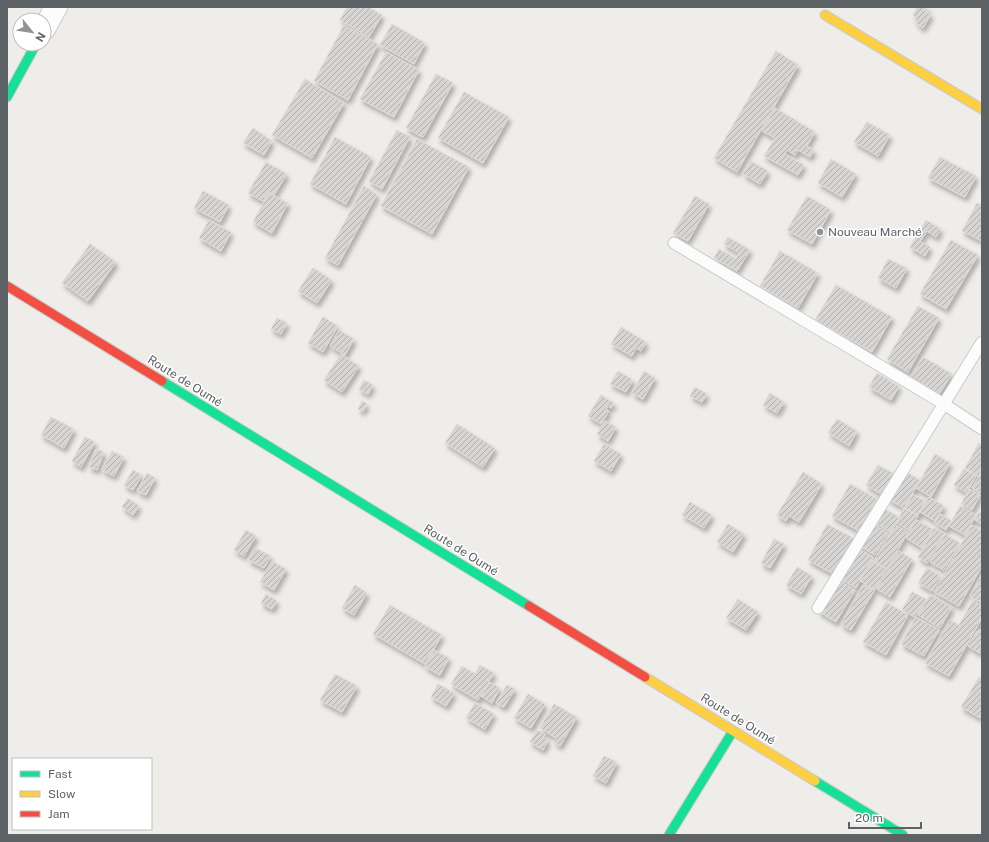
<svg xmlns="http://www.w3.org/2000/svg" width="989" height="842" viewBox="0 0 989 842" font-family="'Public Sans',sans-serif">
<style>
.building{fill:url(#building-hatch);stroke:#dedbd7;filter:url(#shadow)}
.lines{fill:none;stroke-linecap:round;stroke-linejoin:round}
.lane-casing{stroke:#cbcbcb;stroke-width:13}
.street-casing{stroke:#cbcbcb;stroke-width:24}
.fast-casing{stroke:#c9cac9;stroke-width:11}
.slow-casing{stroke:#c9cac9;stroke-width:11}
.jam-casing{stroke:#c9cac9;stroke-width:11}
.lane{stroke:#fcfcfc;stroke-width:11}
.street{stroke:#fcfcfc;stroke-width:22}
.fast{stroke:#16e098;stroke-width:9}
.slow{stroke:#ffcf43;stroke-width:9}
.jam{stroke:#f24e42;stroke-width:9}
.poi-dot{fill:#909394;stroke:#fff;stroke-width:1.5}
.labels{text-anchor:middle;stroke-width:3;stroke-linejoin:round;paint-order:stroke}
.poi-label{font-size:12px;fill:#5d6267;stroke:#fff;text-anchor:start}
.street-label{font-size:12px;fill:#5d6267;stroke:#fff}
</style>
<defs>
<pattern id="building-hatch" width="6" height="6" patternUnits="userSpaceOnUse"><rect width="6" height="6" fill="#d6d5d3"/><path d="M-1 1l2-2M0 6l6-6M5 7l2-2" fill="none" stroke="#b1b0af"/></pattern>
<filter id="shadow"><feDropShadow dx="2.5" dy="4.5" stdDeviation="2" flood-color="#0004"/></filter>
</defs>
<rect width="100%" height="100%" fill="#eeede9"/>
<g class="building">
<polygon points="347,7 368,7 382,15 369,37 340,20"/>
<polygon points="917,7 928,7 925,11 931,14 923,28 917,24 918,23 915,21 917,18 913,15"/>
<polygon points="392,24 425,43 414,64 380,45"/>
<polygon points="344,25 378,44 348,100 314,81"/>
<polygon points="776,51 798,65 737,172 714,158"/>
<polygon points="386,52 419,70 394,117 360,99"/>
<polygon points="436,74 453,83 423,137 406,128"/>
<polygon points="305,79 344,103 312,158 272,135"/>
<polygon points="464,92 509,117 483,163 438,138"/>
<polygon points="775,108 815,132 807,146 814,150 810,157 798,150 795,155 787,150 785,154 804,165 798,175 764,156 775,138 762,131"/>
<polygon points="867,122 890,135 878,156 854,142"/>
<polygon points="253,128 272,141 264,155 243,143"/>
<polygon points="397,130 410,137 382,189 369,181"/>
<polygon points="335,137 371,157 346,204 310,184"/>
<polygon points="417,139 469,167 432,234 381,206"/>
<polygon points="940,157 976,176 965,197 928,178"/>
<polygon points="831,159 856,174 842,197 818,183"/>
<polygon points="751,161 768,171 760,184 743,174"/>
<polygon points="266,162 287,174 274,195 268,192 263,201 248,193"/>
<polygon points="364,186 377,194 338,265 325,258"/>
<polygon points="203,191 229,205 220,222 194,208"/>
<polygon points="269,193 288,203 272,233 253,222"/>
<polygon points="695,196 709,204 688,241 673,233"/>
<polygon points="807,196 831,210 812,244 787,230"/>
<polygon points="977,203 982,205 982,241 962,231"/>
<polygon points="209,220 231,232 221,251 199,238"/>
<polygon points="926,220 941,229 936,237 927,231 920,241 930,247 925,256 910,247"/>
<polygon points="728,237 750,250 737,271 714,258 719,249 736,259 739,253 724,244"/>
<polygon points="951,240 978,255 946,309 920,294"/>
<polygon points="90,244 116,262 88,301 62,283"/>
<polygon points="780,251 818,273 798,308 760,286"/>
<polygon points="888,259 907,268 896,288 878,278"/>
<polygon points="313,268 332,280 317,303 298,291"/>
<polygon points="836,285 892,317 872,352 815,320"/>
<polygon points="918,306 939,318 908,372 887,359"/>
<polygon points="323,317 338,326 323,352 308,343"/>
<polygon points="277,318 287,323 281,334 271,329"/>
<polygon points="621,327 646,342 641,351 636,348 632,356 611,344"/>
<polygon points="339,330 354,339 345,355 330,346"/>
<polygon points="341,354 359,366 342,392 324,380"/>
<polygon points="923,357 952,374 939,394 911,377"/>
<polygon points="618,371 633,380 626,392 610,384"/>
<polygon points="644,371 655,378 643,399 632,393"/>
<polygon points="877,373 899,386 891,400 869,387"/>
<polygon points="364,380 373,385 368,394 359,389"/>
<polygon points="695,387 707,394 702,402 690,396"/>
<polygon points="770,393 784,402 777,413 763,405"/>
<polygon points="601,395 614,403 611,408 608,406 606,409 609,411 601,424 588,416"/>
<polygon points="362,401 367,404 363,411 358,409"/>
<polygon points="51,417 74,429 64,448 41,435"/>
<polygon points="837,419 857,431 849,446 828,433"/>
<polygon points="605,421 616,427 608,441 597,434"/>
<polygon points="457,424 495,448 483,467 445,443"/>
<polygon points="85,437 95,442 81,467 72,461"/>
<polygon points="979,443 982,445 982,469 978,476 965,468"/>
<polygon points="604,444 621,454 611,471 594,461"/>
<polygon points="96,449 104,452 97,470 89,467"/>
<polygon points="112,451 124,457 114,476 102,470"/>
<polygon points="935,454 950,463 931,497 916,488"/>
<polygon points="878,465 898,476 886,497 866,485"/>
<polygon points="964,469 976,476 967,493 954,485"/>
<polygon points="133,470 142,475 133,490 124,485"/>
<polygon points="904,471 920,480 904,508 888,499"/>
<polygon points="982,471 982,490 980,493 972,488"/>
<polygon points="803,472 822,484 799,522 789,516 786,521 777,515"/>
<polygon points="147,473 155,478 146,495 137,491"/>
<polygon points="850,484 877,499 859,531 832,516"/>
<polygon points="969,489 980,495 972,510 961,504"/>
<polygon points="913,494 925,501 918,515 905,508"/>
<polygon points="929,497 944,506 935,521 920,512"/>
<polygon points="128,498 139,506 133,515 122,507"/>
<polygon points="690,502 712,515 704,528 682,515"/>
<polygon points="960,506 976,515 965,535 949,526"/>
<polygon points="883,508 899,517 890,532 874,522"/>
<polygon points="904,508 918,516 909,530 896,523"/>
<polygon points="979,512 982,514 982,524 975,520"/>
<polygon points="940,514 951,520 946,530 935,523"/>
<polygon points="916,520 933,529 922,548 906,538"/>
<polygon points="871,523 888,533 875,555 858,545"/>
<polygon points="728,524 744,534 733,552 717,542"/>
<polygon points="827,524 855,539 835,575 808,560"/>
<polygon points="895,525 908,532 887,569 874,561"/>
<polygon points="972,525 982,531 982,566 959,606 934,592"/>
<polygon points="934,528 944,533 927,563 918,557"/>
<polygon points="246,530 256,536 244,556 234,550"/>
<polygon points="945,534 960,543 944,570 930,562"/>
<polygon points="774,539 784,544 770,568 761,563"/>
<polygon points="255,548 271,556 264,568 248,560"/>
<polygon points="857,548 873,557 856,588 839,578"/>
<polygon points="899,551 912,559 890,597 877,589"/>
<polygon points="272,561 286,569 274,590 260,582"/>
<polygon points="872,561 886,569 875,590 860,581"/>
<polygon points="797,567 812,576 801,594 786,585"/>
<polygon points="927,568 941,576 932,591 918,583"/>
<polygon points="982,574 982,603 970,596"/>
<polygon points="836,579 855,590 836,622 818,611"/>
<polygon points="355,585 367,593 354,615 342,608"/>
<polygon points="863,585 874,591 851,630 841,624"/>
<polygon points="912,592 926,599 915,617 902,610"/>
<polygon points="266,594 277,601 272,609 261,603"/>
<polygon points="930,595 952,607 940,628 918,615"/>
<polygon points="738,599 758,612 746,630 726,618"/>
<polygon points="973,600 982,606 982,618 949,676 925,663 950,620 959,625"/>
<polygon points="886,602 908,615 886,655 863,642"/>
<polygon points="390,605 442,635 425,664 373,634"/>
<polygon points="916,617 939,630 924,656 901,644"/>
<polygon points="978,630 982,632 982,651 980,653 968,646"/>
<polygon points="434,650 449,658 440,675 425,667"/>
<polygon points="480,665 494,673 478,700 451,684 462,666 475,674"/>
<polygon points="335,674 357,686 342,712 320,700"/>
<polygon points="979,677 982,679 982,715 980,718 961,707"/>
<polygon points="489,682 500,688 492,703 481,696"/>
<polygon points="438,684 454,693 446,706 431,697"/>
<polygon points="507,685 515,689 504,707 496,703"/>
<polygon points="528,694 545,704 531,728 514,718"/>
<polygon points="475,703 494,714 485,729 466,718"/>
<polygon points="554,704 577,717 560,746 554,742 556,738 540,728"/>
<polygon points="537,730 545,734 543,737 548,740 543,750 530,742"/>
<polygon points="604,756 617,762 606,783 593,776"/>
</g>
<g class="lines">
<g class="lane-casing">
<g id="lane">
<polyline points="674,243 944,404 982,429"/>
<polyline points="818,608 982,342"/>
</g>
</g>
<g class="street-casing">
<polyline id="street" points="44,29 56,7"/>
</g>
<g class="fast-casing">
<g id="fast">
<polyline points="7,97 36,44"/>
<polyline points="162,381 529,606"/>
<polyline points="815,781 903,835"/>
<polyline points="669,835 733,731"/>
</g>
</g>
<g class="slow-casing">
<g id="slow">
<polyline points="825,15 982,109"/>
<polyline points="645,677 815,781"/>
</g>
</g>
<g class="jam-casing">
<g id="jam">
<polyline points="7,286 162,381"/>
<polyline points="529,606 645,677"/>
</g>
</g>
<use href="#lane" class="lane"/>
<use href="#street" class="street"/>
<use href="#fast" class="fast"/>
<use href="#slow" class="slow"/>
<use href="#jam" class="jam"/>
</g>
<circle class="poi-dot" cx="820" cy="232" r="4"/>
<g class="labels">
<g class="poi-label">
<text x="828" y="236">Nouveau Marché</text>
</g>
<g class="street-label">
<text transform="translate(185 381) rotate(32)" y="4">Route de Oumé</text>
<text transform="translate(461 550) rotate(32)" y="4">Route de Oumé</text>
<text transform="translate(738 719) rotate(32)" y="4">Route de Oumé</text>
</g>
</g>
<rect width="989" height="842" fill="none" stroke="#5d6267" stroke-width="16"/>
<rect x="12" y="758" width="140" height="72" fill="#ffffff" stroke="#bec0c2"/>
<rect x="20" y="771" width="20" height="6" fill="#16e098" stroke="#bec0c2"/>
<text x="48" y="778" font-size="12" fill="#5d6267">Fast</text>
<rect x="20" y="791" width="20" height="6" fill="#ffcf43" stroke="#bec0c2"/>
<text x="48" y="798" font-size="12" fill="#5d6267">Slow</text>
<rect x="20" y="811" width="20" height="6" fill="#f24e42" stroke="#bec0c2"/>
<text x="48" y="818" font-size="12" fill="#5d6267">Jam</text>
<g transform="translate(32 32) rotate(120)"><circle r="19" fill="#ffffff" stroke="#bec0c2"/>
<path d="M0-3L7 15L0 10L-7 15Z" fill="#909394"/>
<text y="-6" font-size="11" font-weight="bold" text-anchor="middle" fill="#5d6267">N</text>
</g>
<path d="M849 822v6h72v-6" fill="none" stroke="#5d6267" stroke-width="2"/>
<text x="855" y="822" font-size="12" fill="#5d6267" stroke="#ffffff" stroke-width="3" paint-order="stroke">20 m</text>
</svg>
